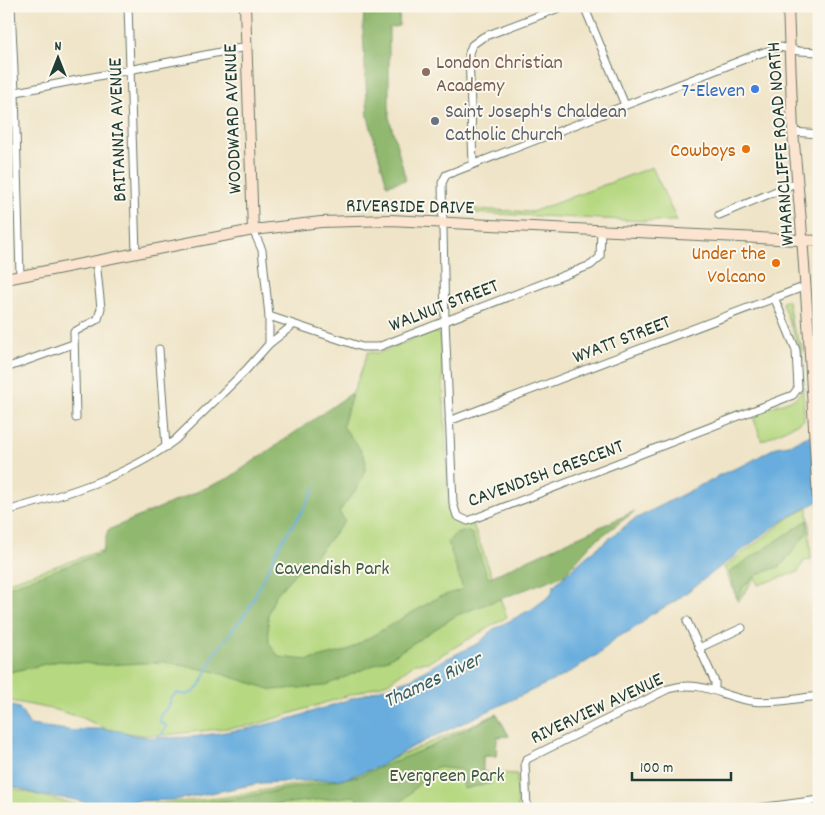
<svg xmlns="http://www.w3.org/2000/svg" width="825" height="815" viewBox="0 0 825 815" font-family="Dekko,sans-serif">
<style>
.green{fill:#b6d880;stroke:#6a8a5a}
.forest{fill:#90b86e;stroke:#587a51}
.water{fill:#68adde;stroke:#447589}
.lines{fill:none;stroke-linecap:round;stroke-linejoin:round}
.stream{stroke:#68adde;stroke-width:2}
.street-casing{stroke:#687767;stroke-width:9}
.secondary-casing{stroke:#687767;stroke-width:12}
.street{stroke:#fff;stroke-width:7}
.secondary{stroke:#fce5d0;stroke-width:10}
.education-dot{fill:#8d6e63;stroke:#fbf7ec;stroke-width:2}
.shop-dot{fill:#3f7fe0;stroke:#fbf7ec;stroke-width:2}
.worship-dot{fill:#6b7280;stroke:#fbf7ec;stroke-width:2}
.food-dot{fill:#e8710a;stroke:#fbf7ec;stroke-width:2}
.labels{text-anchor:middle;stroke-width:4;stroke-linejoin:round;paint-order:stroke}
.education-label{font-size:20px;fill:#785e54;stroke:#fbf7ec;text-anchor:start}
.shop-label{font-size:20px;fill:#366cbe;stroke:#fbf7ec;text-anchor:end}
.worship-label{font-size:20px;fill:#5b616d;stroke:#fbf7ec;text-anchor:start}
.street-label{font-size:20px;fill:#1f3d34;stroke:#fbf7ec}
.food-label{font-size:20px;fill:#c56008;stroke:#fbf7ec;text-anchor:end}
.park-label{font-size:20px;fill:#3d5c43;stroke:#fbf7ec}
.water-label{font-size:21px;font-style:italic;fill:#355f67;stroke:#fbf7ec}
</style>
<rect width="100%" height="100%" fill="#fbf7ec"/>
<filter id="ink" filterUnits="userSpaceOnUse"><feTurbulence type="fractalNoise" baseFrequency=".02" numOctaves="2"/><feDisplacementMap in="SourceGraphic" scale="10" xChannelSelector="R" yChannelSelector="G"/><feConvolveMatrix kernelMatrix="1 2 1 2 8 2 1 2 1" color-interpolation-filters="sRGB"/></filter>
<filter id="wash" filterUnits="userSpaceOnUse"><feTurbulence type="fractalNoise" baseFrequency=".0096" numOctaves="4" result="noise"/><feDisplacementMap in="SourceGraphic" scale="20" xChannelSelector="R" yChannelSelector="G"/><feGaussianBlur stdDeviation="1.12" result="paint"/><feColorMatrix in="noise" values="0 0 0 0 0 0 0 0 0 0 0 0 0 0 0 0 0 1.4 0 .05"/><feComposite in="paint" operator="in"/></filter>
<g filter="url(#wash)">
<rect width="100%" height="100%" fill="#efe4c7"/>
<g class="green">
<polygon points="652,167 677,221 645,221 473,213 473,209 532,212"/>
<polygon points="786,299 788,301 792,325 802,346 804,420 762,441 752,414 796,398 801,391 799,348 782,303"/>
<polygon points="432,331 438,333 441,340 449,510 452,517 460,526 472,522 507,617 429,662 415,663 388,683 254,725 166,735 140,735 129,733 112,732 83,718 56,710 6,700 6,583 100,551 178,518 349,404 368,352 379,353"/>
<polygon points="808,508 811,559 804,561 798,572 758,585 755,577 738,602 724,567 789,518"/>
<polygon points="497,714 509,736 497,737 496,756 483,756 482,772 517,774 518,809 6,809 6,787 78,805 135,806 221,798 357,774"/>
</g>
<g class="forest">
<polygon points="364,6 400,6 399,26 389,28 389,117 406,180 387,185 368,117 363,32"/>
<path d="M352 393 343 426C349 435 362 449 365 459 370 476 348 499 339 512L345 521 319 552 296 572 275 596 268 615 269 643 279 657 309 660 346 651 439 597 463 589 448 542 455 534 467 531 472 534 488 578 635 511 591 544 564 575 457 615 390 658 324 686 273 690 212 671 163 662 105 665 59 661 6 673V588L102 553 108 530 229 478Z"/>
<polygon points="808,520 807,533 781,566 757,575 744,586 738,599 729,572"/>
<polygon points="497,714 509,736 497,737 496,756 483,756 483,771 492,783 463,789 463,770 436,767 394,809 366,809 354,796 236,809 143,809 222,801 359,776 430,747"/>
</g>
<polygon class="water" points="813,434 819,501 789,517 765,533 674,602 650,615 642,623 630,631 617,637 600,653 567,674 437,735 408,749 380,766 344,779 261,783 175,800 137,801 95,805 71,799 39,795 6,784 6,704 19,708 30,725 75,731 85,729 106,729 125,732 132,735 154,738 192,737 252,728 293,718 411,679 436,664 479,643 492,630 532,609 551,595 554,585 587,556 633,520 703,484 713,480 717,476 746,464 776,447 789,445"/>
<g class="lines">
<polyline class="stream" points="154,739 161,735 167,726 160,722 160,715 169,706 171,698 177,693 185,695 194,692 202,682 214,654 248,610 280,544 305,507 315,487"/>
</g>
</g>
<g filter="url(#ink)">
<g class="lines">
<g class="street-casing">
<g id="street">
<polyline points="11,6 15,92 20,276"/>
<polyline points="128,6 136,253"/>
<polyline points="584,6 625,105"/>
<polyline points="6,94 246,47"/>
<polyline points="793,132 819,134"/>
<polyline points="473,164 469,53 472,45 483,37 564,6"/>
<polyline points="719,215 798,182"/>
<polyline points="774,297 796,350 798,388 793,395 468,521 457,516 453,503 445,320 442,183 446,175 755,55 780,47 799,51 819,52"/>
<polyline points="269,316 362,347 378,347 591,265 600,257 601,230"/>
<polyline points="269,344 293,325"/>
<polyline points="159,349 166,447"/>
<polyline points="6,368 73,344"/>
<polyline points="76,418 74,332 98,319 101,308 96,261"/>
<polyline points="449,421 806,286"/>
<path d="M6 511C64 495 126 477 175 440L246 370 269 344V316L262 250 253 230"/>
<polyline points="687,621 715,682 715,690"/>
<polyline points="699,648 742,628"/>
<path d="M527 809 525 763 527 759 668 689C703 679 721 697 752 701 773 704 798 698 819 696"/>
<polyline points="750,809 819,800"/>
</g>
</g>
<g class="secondary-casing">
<g id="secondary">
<polyline points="245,6 253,230"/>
<polyline points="788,6 793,132 801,222 809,337 819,519"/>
<polyline points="6,279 253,230 321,222 390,220 819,241"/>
</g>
</g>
<use href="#street" class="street"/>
<use href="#secondary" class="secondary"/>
</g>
</g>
<circle class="education-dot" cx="426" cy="72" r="5"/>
<circle class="shop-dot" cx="755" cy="89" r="5"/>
<circle class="worship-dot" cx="435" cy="121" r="5"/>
<g class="food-dot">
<circle cx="746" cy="149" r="5"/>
<circle cx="776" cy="263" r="5"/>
</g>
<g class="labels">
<g class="education-label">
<text x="436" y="68">London Christian<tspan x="436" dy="23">Academy</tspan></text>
</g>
<g class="shop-label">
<text x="745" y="96">7-Eleven</text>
</g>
<g class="worship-label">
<text x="445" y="117">Saint Joseph's Chaldean<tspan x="445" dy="23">Catholic Church</tspan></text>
</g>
<g class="street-label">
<text transform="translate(231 119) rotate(-92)" y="7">WOODWARD AVENUE</text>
<text transform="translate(116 130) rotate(-92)" y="7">BRITANNIA AVENUE</text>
<text transform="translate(779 144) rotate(-94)" y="7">WHARNCLIFFE ROAD NORTH</text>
<text transform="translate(410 205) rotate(1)" y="7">RIVERSIDE DRIVE</text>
<text transform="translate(443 304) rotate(-21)" y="7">WALNUT STREET</text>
<text transform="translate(621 338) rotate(-21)" y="7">WYATT STREET</text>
<text transform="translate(545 472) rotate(-20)" y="7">CAVENDISH CRESCENT</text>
<text transform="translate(596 707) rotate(-25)" y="7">RIVERVIEW AVENUE</text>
</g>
<g class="food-label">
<text x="736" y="156">Cowboys</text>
<text x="766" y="259">Under the<tspan x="766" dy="23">Volcano</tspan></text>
</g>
<g class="park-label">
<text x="332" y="574">Cavendish Park</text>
<text x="447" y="781">Evergreen Park</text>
</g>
<g class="water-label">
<text transform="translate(432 679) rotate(-25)" y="7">Thames River</text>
</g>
</g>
<rect width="825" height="815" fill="none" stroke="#fbf7ec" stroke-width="25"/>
<g transform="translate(58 58)" stroke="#fbf7ec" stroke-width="4" paint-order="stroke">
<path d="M0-4L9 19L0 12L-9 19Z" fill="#1f3d34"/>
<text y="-8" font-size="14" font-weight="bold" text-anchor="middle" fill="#1f3d34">N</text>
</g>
<path d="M632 772v8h99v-8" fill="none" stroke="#1f3d34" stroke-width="2.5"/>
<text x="640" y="772" font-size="15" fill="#1f3d34" stroke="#fbf7ec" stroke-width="4" paint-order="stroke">100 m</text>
</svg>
